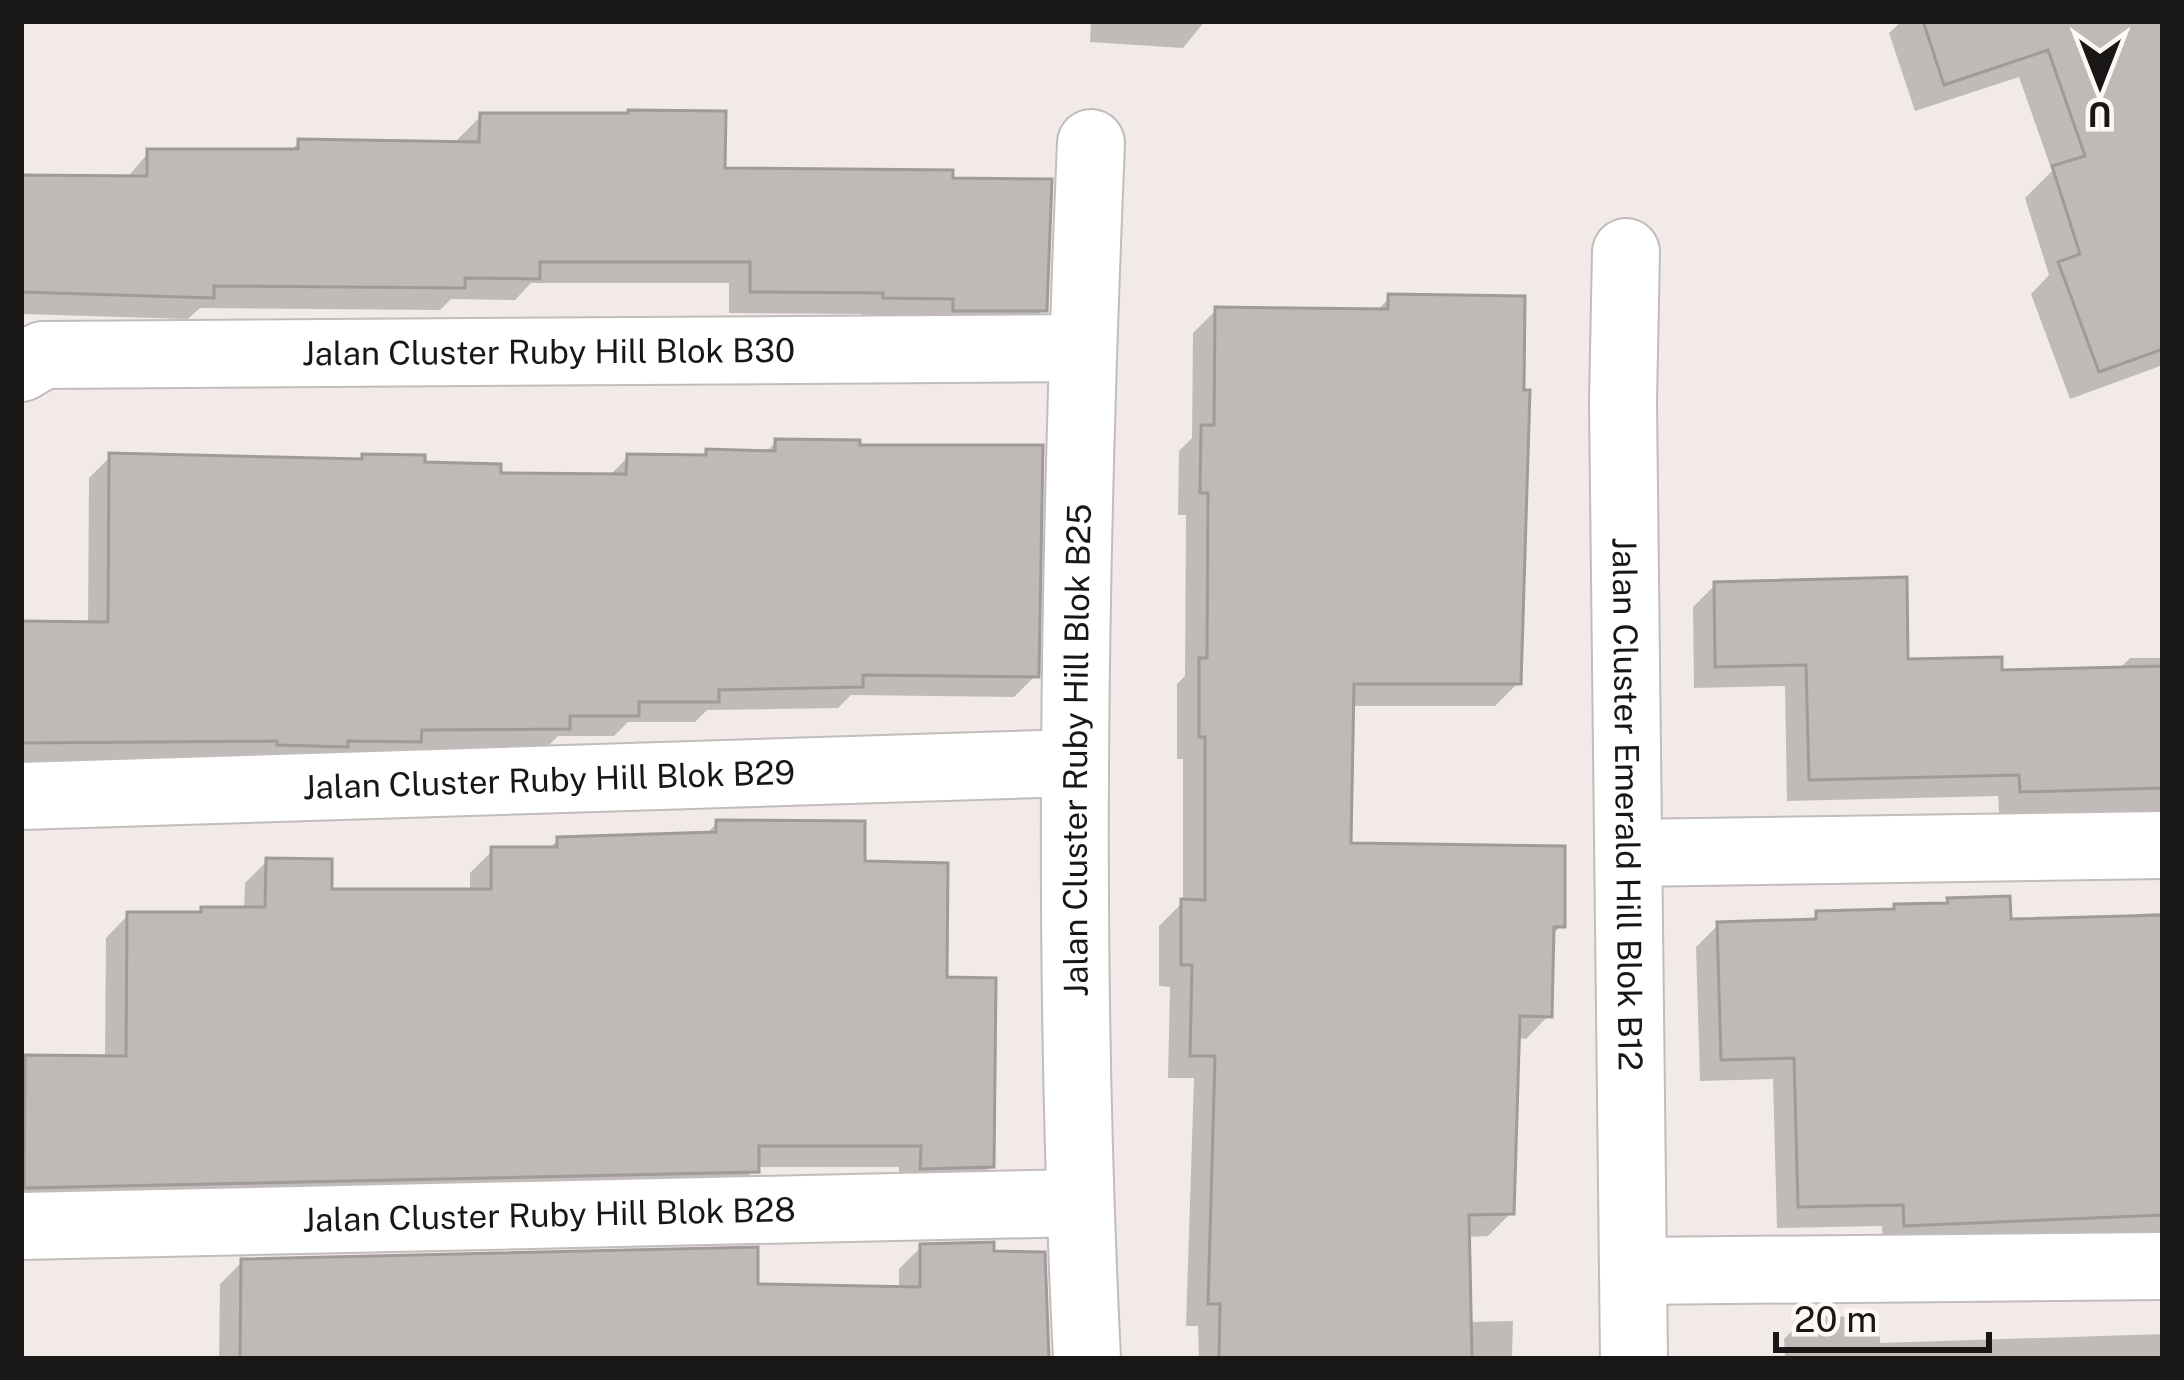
<svg xmlns="http://www.w3.org/2000/svg" width="2184" height="1380" viewBox="0 0 2184 1380" font-family="'Public Sans',sans-serif">
<style>
.shadow{fill:#0003}
.building{fill:#bfb9b8;stroke:#a09a99;stroke-width:3}
.lines{fill:none;stroke-linecap:round;stroke-linejoin:round}
.minor-casing{stroke:#c2bcbb;stroke-width:70}
.minor{stroke:#fff;stroke-width:66}
.labels{text-anchor:middle;stroke-width:9;stroke-linejoin:round;paint-order:stroke}
.street-label{font-size:33px;fill:#191716;stroke:#fef7f6}
</style>
<rect width="100%" height="100%" fill="#f1eae8"/>
<g class="shadow">
<polygon points="1091,21 1205,21 1183,48 1090,42"/>
<polygon points="1902,21 2163,21 2163,365 2070,399 2031,294 2049,275 2025,198 2052,171 2019,77 1915,111 1889,33"/>
<polygon points="481,116 722,171 950,181 1044,309 1022,332 862,319 862,314 729,313 729,283 531,283 515,300 451,299 440,310 200,308 188,319 21,314 21,178 126,179 149,152 290,152 299,142 458,145 458,139"/>
<polygon points="1390,297 1518,683 1495,706 1351,706 1348,846 1562,925 1550,937 1549,1015 1526,1039 1517,1038 1511,1213 1488,1236 1466,1237 1468,1322 1513,1321 1512,1359 1199,1359 1198,1326 1186,1326 1194,1078 1168,1078 1170,987 1159,986 1159,926 1183,902 1183,759 1177,759 1177,684 1185,676 1186,515 1178,515 1179,451 1192,438 1193,333 1216,310 1376,312"/>
<polygon points="776,442 1036,675 1014,697 851,695 838,708 707,710 695,722 628,722 614,736 558,736 545,749 409,750 397,762 21,764 21,624 88,625 89,478 111,456 358,462 363,457 498,476 608,477 628,457 701,458 707,452 764,454"/>
<polygon points="1715,585 1905,662 1999,673 2118,670 2130,658 2163,658 2163,813 1999,813 1998,796 1787,801 1785,686 1694,688 1693,607"/>
<polygon points="717,823 862,864 944,980 991,1166 969,1188 899,1190 899,1167 756,1167 734,1194 21,1209 21,1063 26,1058 105,1058 106,938 128,915 196,915 202,910 244,910 245,883 267,861 329,892 470,892 470,873 493,850 547,850 558,840 705,835"/>
<polygon points="1949,901 2008,922 2133,919 2137,914 2163,913 2163,1236 1883,1247 1882,1226 1777,1228 1773,1079 1700,1081 1696,947 1718,925 1809,922 1817,914 1891,912 1895,907 1944,906"/>
<polygon points="921,1247 1046,1359 219,1359 220,1284 242,1262 755,1287 899,1289 899,1269"/>
<polygon points="1879,1316 1880,1343 2163,1334 2163,1359 1785,1359 1784,1339 1806,1317"/>
</g>
<g class="building">
<polygon points="1923,21 2163,21 2163,349 2099,372 2058,262 2080,254 2052,166 2085,156 2048,50 1944,85"/>
<polygon points="628,110 726,111 725,168 953,170 953,178 1052,179 1047,311 953,311 953,299 883,298 883,293 750,292 750,262 540,262 540,279 465,278 465,288 214,286 214,298 21,292 21,175 147,176 147,149 298,149 298,139 479,142 480,113 628,113"/>
<polygon points="1388,294 1525,296 1524,390 1530,390 1521,684 1354,684 1351,843 1565,846 1565,927 1554,927 1552,1017 1520,1016 1514,1214 1469,1215 1472,1358 1219,1359 1220,1304 1208,1304 1215,1056 1190,1056 1192,965 1181,965 1181,899 1205,900 1205,737 1199,737 1199,658 1207,658 1208,493 1200,493 1201,425 1214,425 1215,307 1388,309"/>
<polygon points="775,439 860,440 860,445 1043,445 1039,677 863,675 863,687 719,690 719,702 639,702 639,716 570,716 570,729 422,730 421,742 348,741 348,747 277,745 277,741 21,743 21,621 108,622 109,453 362,459 362,454 425,455 425,462 501,464 501,473 626,474 627,454 706,455 706,449 775,451"/>
<polygon points="1907,577 1908,659 2002,657 2002,670 2163,666 2163,788 2020,792 2019,775 1809,780 1806,665 1715,667 1714,582"/>
<polygon points="716,820 865,821 865,861 948,863 947,977 996,978 994,1167 920,1169 921,1146 759,1146 759,1172 24,1188 25,1055 126,1056 127,912 201,912 201,907 265,907 266,858 332,859 332,889 491,889 491,847 557,847 557,837 716,832"/>
<polygon points="2010,896 2011,919 2163,915 2163,1215 1904,1226 1903,1205 1798,1207 1794,1058 1721,1060 1717,922 1816,919 1816,911 1894,909 1894,904 1948,903 1947,898"/>
<polygon points="994,1242 994,1251 1045,1252 1049,1359 240,1359 241,1259 758,1247 758,1284 920,1287 920,1244"/>
</g>
<g class="lines">
<g class="minor-casing">
<g id="minor">
<path id="s1" d="M1626 252 1623 402 1634 1359"/>
<path id="s2" d="M21 368 43 355 1082 348"/>
<path id="s3" d="M21 796 1075 763"/>
<polyline points="1629,853 2163,845"/>
<path id="s4" d="M21 1226 1079 1203"/>
<polyline points="1633,1271 2163,1266"/>
<path id="s5" d="M1087 1359C1067 954 1074 547 1091 143"/>
</g>
</g>
<use href="#minor" class="minor"/>
</g>
<g class="labels">
<g class="street-label">
<text dy="12" stroke="none"><textPath href="#s2" startOffset="531">Jalan Cluster Ruby Hill Blok B30</textPath></text>
<text dy="12" stroke="none"><textPath href="#s5" startOffset="609">Jalan Cluster Ruby Hill Blok B25</textPath></text>
<text dy="12" stroke="none"><textPath href="#s3" startOffset="528">Jalan Cluster Ruby Hill Blok B29</textPath></text>
<text dy="12" stroke="none"><textPath href="#s1" startOffset="552">Jalan Cluster Emerald Hill Blok B12</textPath></text>
<text dy="12" stroke="none"><textPath href="#s4" startOffset="528">Jalan Cluster Ruby Hill Blok B28</textPath></text>
</g>
</g>
<rect width="2184" height="1380" fill="none" stroke="#191716" stroke-width="48"/>
<g transform="translate(2100 84) rotate(180)" stroke="#fef7f6" stroke-width="9" paint-order="stroke">
<path d="M0-9L21 45L0 30L-21 45Z" fill="#191716"/>
<text y="-18" font-size="33" font-weight="bold" text-anchor="middle" fill="#191716">U</text>
</g>
<path d="M1776 1332v18h213v-18" fill="none" stroke="#191716" stroke-width="6"/>
<text x="1794" y="1332" font-size="36" fill="#191716" stroke="#fef7f6" stroke-width="9" paint-order="stroke">20 m</text>
</svg>
